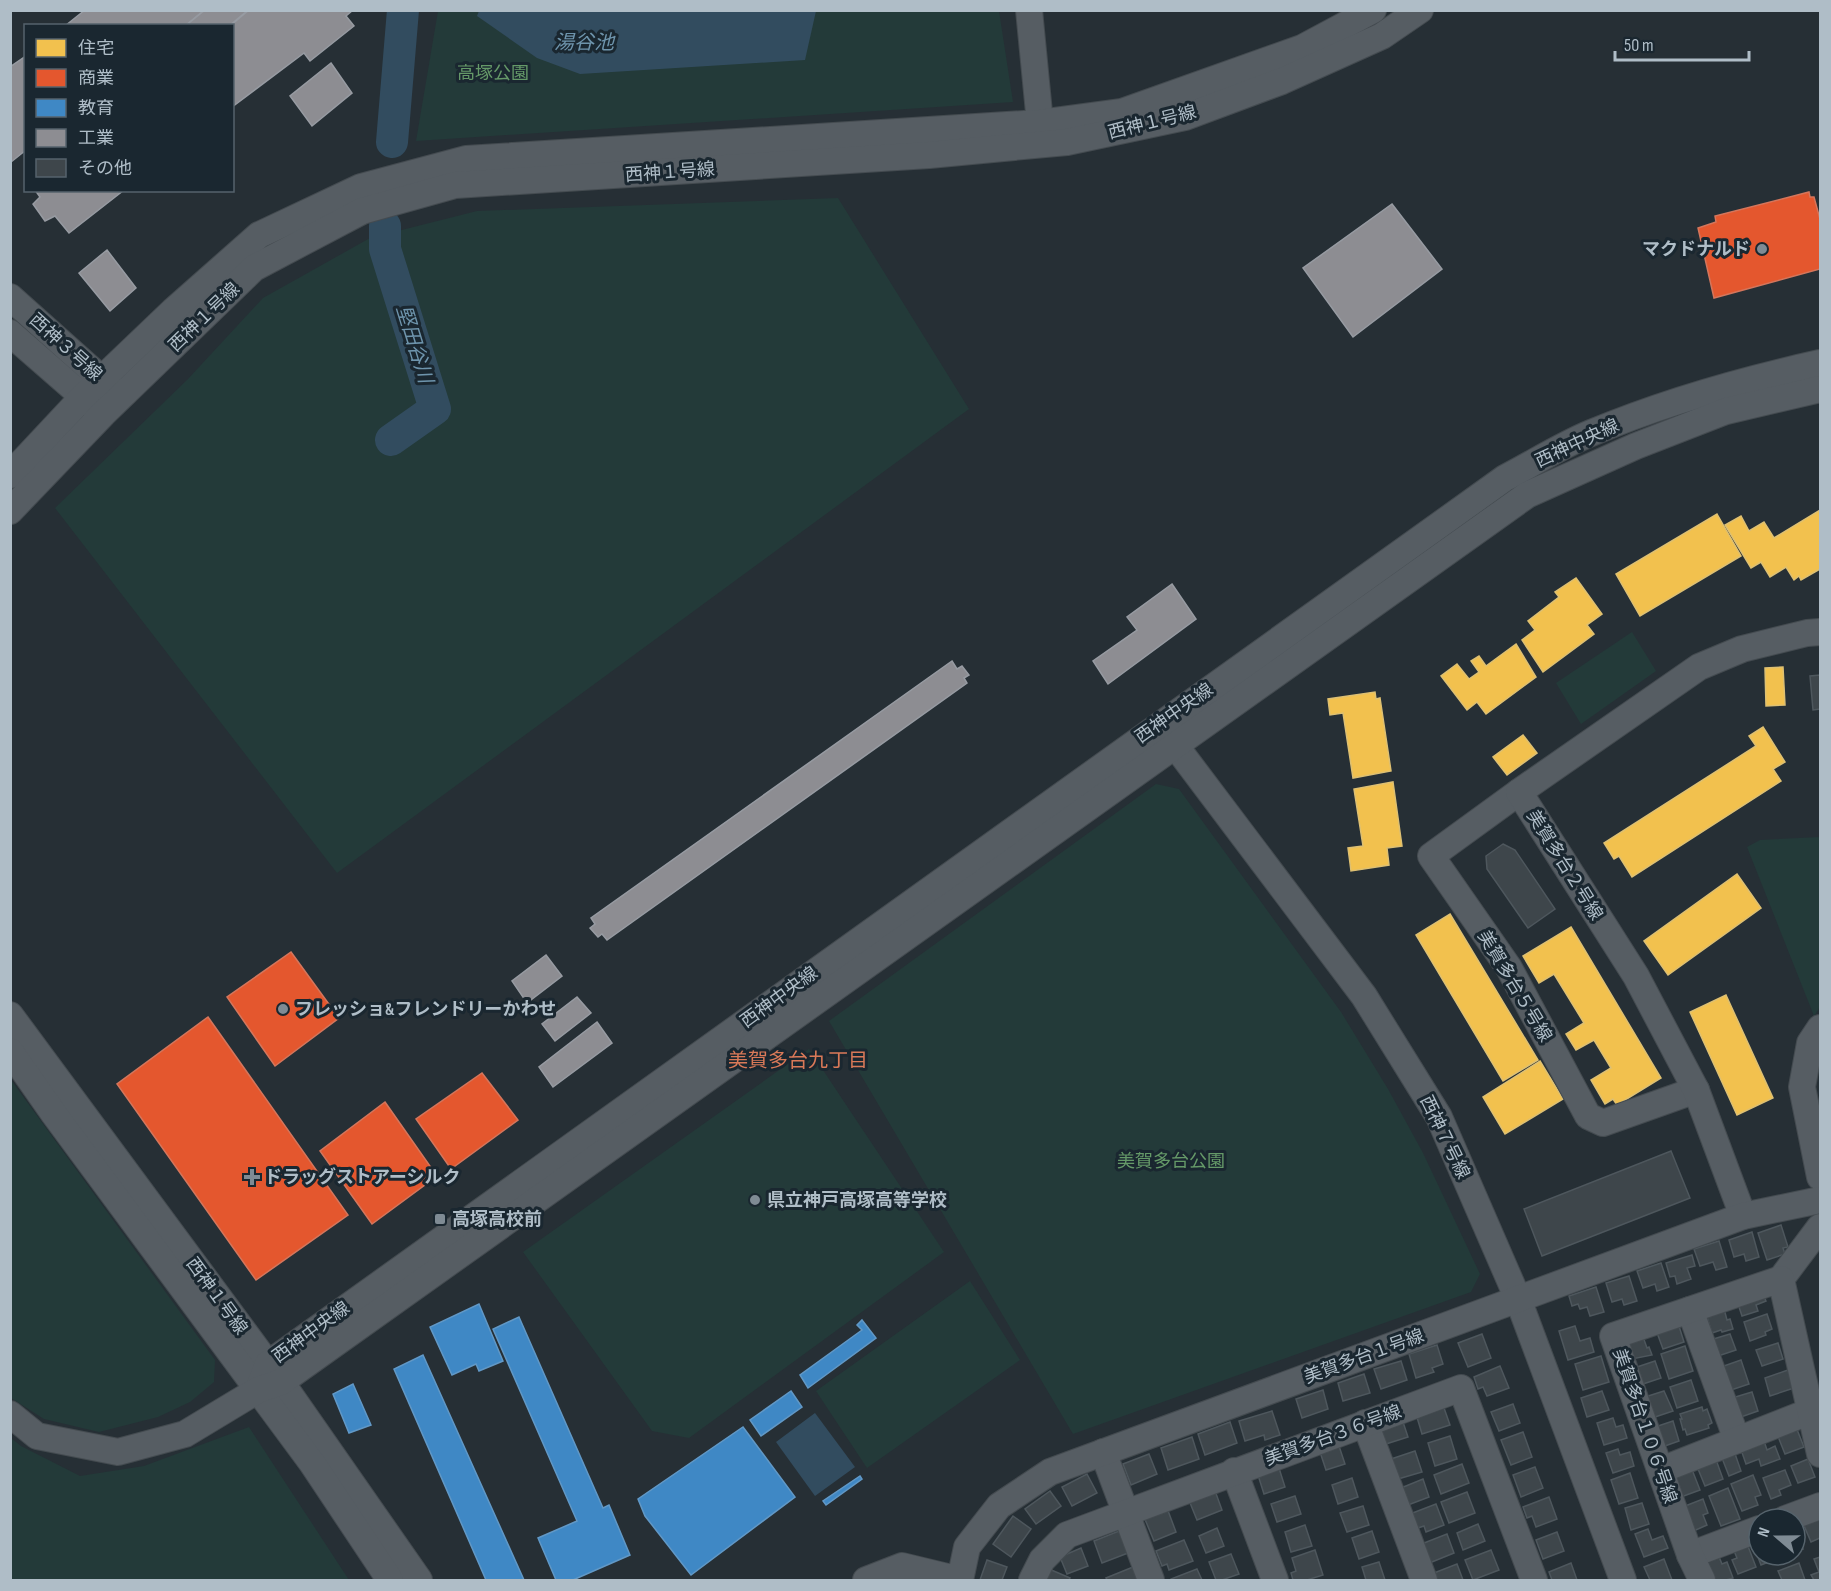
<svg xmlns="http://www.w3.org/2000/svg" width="1831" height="1591" viewBox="0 0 1831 1591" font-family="'Sofia Sans Condensed','Noto Sans JP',sans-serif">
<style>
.green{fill:#233a39}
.water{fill:#324c5f}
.homes{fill:#f2c14e;stroke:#dec072;stroke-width:1.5}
.shops{fill:#e4572e;stroke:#d4765c;stroke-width:1.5}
.schools{fill:#3f88c5;stroke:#6198c6;stroke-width:1.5}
.industry{fill:#8d8d92;stroke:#979ba2;stroke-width:1.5}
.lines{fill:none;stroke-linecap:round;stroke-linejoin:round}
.river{stroke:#324c5f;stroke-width:32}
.building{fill:#3e464b;stroke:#4e575d;stroke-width:1.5}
.minor-casing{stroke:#444b50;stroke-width:28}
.minor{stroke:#565d63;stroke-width:26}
.poi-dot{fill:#7f8b94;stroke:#1a2730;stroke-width:2}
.labels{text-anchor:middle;stroke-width:6;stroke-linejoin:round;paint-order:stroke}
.park-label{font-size:18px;fill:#659968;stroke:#1a2730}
.street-label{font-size:18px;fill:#afbdc7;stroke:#1a2730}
.poi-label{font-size:18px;font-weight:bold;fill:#afbdc7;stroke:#1a2730;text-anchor:start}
.water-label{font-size:20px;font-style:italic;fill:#6e94ac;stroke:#1a2730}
.neighbourhood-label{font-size:20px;fill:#d97958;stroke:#1a2730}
</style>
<rect width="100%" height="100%" fill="#262f35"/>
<g class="green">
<polygon points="438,11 999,11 1013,102 416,141"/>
<polygon points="838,198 969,409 337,873 55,508 188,379 263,298 370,238 477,211"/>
<polygon points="1632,632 1656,671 1581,724 1556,683"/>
<polygon points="1156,784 1179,789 1341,1012 1388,1089 1423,1153 1480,1274 1471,1292 1073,1434 829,1021"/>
<polygon points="1820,837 1820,1007 1814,1016 1747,847 1760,840"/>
<polygon points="809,1049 944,1252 689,1438 652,1431 523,1252"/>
<polygon points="11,1080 215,1360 214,1382 190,1402 158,1417 99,1432 44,1419 11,1398"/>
<polygon points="970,1281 1020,1360 867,1468 816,1391"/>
<polygon points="249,1427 349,1580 11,1580 11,1438 21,1446 80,1476 144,1466"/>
</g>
<g class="water">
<polygon points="479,11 816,10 816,11 805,60 580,74 537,58 477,16"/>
<polygon points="815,1413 855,1467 815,1496 776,1442"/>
</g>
<g class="homes">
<polygon points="1820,510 1820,569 1801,580 1799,576 1794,580 1786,567 1770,577 1761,562 1751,568 1725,525 1741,516 1749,531 1764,522 1774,538"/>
<polygon points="1717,514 1741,556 1640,616 1616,574"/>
<polygon points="1576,578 1602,614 1587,625 1594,634 1543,672 1522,640 1535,630 1528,621 1559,597 1555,592"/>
<polygon points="1516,644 1536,677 1486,714 1477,702 1467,710 1441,676 1457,664 1469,679 1479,672 1471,661 1479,656 1486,666"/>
<polygon points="1783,667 1785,705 1766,706 1765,668"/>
<polygon points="1375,692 1376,699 1380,698 1391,771 1353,778 1343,713 1330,715 1328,699"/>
<polygon points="1763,727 1785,762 1773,769 1781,781 1632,877 1619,856 1614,859 1604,843 1756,746 1749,736"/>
<polygon points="1523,735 1537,753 1507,775 1493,757"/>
<polygon points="1393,782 1402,846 1387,848 1389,865 1351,871 1348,848 1363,846 1354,789"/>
<polygon points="1737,874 1761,908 1668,975 1644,941"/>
<polygon points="1450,914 1538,1060 1503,1081 1416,935"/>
<polygon points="1571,927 1661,1078 1617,1105 1613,1099 1605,1104 1591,1080 1611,1068 1594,1040 1576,1050 1566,1034 1584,1023 1554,974 1539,983 1523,956"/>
<polygon points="1726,995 1773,1098 1737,1115 1690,1012"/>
<polygon points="1540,1061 1563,1099 1505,1134 1483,1097"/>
</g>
<g class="shops">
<polygon points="1809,192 1810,197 1814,197 1820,219 1820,269 1714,298 1698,228 1716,222 1715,216"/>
<polygon points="291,952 339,1018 275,1066 227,997"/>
<polygon points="208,1017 348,1215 256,1280 117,1084"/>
<polygon points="482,1073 518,1120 451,1169 416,1119"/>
<polygon points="385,1102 437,1176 372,1224 320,1151"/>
</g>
<g class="schools">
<polygon points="479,1304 503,1361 479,1371 476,1364 452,1375 430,1327"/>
<polygon points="519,1317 603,1508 609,1505 630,1555 573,1580 556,1580 538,1538 577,1521 493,1329"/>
<polygon points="862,1320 876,1338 808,1388 800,1375 862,1330 857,1325"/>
<polygon points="423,1355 524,1580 486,1580 394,1369"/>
<polygon points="353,1384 371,1425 349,1433 333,1394"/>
<polygon points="791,1391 802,1407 761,1436 750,1420"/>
<polygon points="743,1427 795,1497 691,1575 645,1516 638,1499"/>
<polygon points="860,1476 862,1479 826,1505 823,1501"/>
</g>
<g class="industry">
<polygon points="85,10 204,10 185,26 65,26"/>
<polygon points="205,10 248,10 229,26 191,26 189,23"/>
<polygon points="249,10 353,10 346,16 354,26 310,61 304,53 232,107 232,26 230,26"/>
<polygon points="26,56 26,150 11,162 10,67"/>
<polygon points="331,63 352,93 312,126 290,96"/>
<polygon points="35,190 124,190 69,233 55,216 45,221 33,204 40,197"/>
<polygon points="1392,204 1442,269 1353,337 1303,268"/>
<polygon points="107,250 136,288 110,311 79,273"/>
<polygon points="1172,584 1196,619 1108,684 1093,661 1137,630 1127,617"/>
<polygon points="952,661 957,669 962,666 969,675 964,678 967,683 607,940 602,934 598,937 590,928 595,924 591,918"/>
<polygon points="546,955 562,976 527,1003 512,981"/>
<polygon points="577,997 591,1013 555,1041 542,1024"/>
<polygon points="597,1022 612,1043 553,1087 539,1067"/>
</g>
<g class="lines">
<g class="river">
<polyline points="392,142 403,10"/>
<polyline points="385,226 385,249 435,409 391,440"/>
</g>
</g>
<g class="building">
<polygon points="1820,675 1820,709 1813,710 1810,676"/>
<polygon points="1503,844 1515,850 1555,909 1528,928 1487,869 1486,856"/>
<polygon points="1671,1151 1690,1198 1542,1256 1524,1209"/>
<polygon points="1781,1225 1788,1247 1783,1248 1785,1254 1767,1260 1758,1233"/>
<polygon points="1752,1232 1759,1257 1746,1261 1744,1254 1734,1257 1729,1240"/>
<polygon points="1719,1241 1727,1267 1716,1270 1713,1262 1700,1266 1694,1249"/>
<polygon points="1692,1255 1695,1266 1687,1268 1691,1279 1677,1284 1675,1276 1670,1277 1666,1263"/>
<polygon points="1661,1263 1669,1287 1657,1291 1655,1284 1643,1288 1637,1271"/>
<polygon points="1629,1276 1637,1301 1624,1305 1622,1299 1612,1302 1606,1283"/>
<polygon points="1596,1287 1604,1312 1590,1316 1587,1307 1580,1309 1578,1304 1572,1306 1569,1296"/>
<polygon points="1762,1291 1766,1301 1756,1305 1758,1311 1742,1316 1736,1298"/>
<polygon points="1723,1305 1727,1320 1730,1319 1733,1329 1722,1332 1721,1330 1712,1333 1705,1311"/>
<polygon points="1767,1314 1772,1329 1765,1332 1766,1335 1750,1341 1744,1322"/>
<polygon points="1678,1323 1684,1342 1663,1349 1656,1330"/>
<polygon points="1575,1326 1580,1341 1590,1338 1594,1352 1568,1360 1559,1331"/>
<polygon points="1482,1334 1491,1358 1468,1367 1458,1343"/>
<polygon points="1642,1334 1647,1348 1649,1347 1652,1355 1627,1360 1621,1340"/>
<polygon points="1730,1334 1736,1350 1715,1357 1710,1340"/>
<polygon points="1778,1343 1783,1359 1762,1366 1756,1350"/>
<polygon points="1437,1345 1443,1364 1432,1368 1434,1372 1416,1378 1409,1354"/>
<polygon points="1685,1346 1693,1371 1669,1379 1661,1354"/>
<polygon points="1601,1356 1609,1382 1583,1390 1575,1364"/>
<polygon points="1741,1360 1749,1384 1728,1391 1721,1367"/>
<polygon points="1401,1361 1407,1380 1381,1389 1374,1369"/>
<polygon points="1655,1361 1661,1378 1640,1385 1634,1368"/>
<polygon points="1500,1366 1509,1388 1487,1396 1483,1387 1478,1389 1474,1377"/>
<polygon points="1788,1370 1794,1388 1770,1396 1765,1378"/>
<polygon points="1364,1374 1370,1393 1343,1401 1338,1383"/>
<polygon points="1691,1380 1698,1401 1677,1408 1670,1387"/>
<polygon points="1323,1390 1328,1409 1302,1418 1296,1399"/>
<polygon points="1602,1391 1609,1410 1587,1417 1581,1398"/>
<polygon points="1664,1391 1673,1411 1652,1418 1645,1397"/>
<polygon points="1752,1392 1758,1411 1738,1418 1732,1398"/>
<polygon points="1513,1404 1520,1423 1499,1431 1491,1412"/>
<polygon points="1443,1405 1450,1425 1422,1434 1416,1414"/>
<polygon points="1702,1407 1703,1411 1707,1409 1712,1423 1708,1425 1709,1428 1687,1435 1685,1429 1683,1430 1680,1419 1682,1419 1680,1414"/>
<polygon points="1272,1411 1280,1435 1265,1440 1264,1435 1245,1441 1239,1421"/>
<polygon points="1613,1418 1616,1427 1623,1425 1627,1438 1604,1445 1597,1423"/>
<polygon points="1402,1419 1408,1437 1386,1444 1380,1426"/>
<polygon points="1673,1421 1679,1441 1662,1447 1655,1427"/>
<polygon points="1230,1422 1237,1443 1205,1455 1198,1434"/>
<polygon points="1796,1427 1804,1447 1785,1454 1777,1434"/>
<polygon points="1523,1432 1532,1457 1511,1465 1501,1440"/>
<polygon points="1762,1435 1767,1450 1775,1446 1780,1459 1761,1466 1759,1459 1746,1464 1739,1444"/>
<polygon points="1450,1436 1457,1459 1435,1466 1428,1443"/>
<polygon points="1192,1437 1199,1459 1168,1470 1161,1448"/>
<polygon points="1339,1446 1345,1464 1326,1470 1320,1452"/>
<polygon points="1733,1448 1741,1471 1729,1476 1720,1453"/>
<polygon points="1618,1449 1620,1455 1630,1452 1634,1466 1613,1473 1606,1453"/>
<polygon points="1415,1451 1422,1472 1398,1479 1391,1459"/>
<polygon points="1149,1454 1157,1474 1131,1485 1123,1464"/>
<polygon points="1715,1457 1723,1479 1705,1486 1696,1464"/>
<polygon points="1808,1459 1815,1477 1798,1483 1791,1466"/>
<polygon points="1462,1464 1469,1483 1441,1494 1434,1475"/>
<polygon points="1278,1465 1285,1487 1264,1494 1257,1472"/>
<polygon points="1535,1467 1543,1488 1521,1497 1513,1475"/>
<polygon points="1691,1467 1700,1490 1681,1497 1673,1475"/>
<polygon points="1785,1470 1791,1485 1779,1490 1781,1495 1771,1499 1763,1478"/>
<polygon points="1630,1473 1638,1498 1619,1504 1611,1480"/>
<polygon points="1087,1474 1097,1493 1072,1506 1062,1487"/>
<polygon points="1753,1475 1761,1495 1755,1497 1758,1505 1742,1511 1731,1484"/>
<polygon points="1352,1478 1358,1497 1338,1504 1332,1485"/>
<polygon points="1423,1479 1429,1497 1408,1505 1401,1488"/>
<polygon points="1214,1488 1222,1510 1197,1520 1188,1498"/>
<polygon points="1728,1488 1740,1519 1721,1526 1709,1496"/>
<polygon points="1050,1491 1061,1506 1036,1524 1025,1509"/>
<polygon points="1467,1492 1475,1513 1449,1523 1441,1502"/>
<polygon points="1295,1496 1301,1514 1277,1522 1271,1504"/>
<polygon points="1549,1497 1557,1519 1536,1527 1532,1516 1527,1518 1523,1507"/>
<polygon points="1703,1499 1708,1513 1703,1515 1707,1525 1689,1533 1680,1508"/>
<polygon points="1642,1503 1649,1524 1631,1530 1625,1508"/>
<polygon points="1436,1504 1444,1525 1426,1532 1424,1526 1415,1529 1410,1514"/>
<polygon points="1363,1506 1369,1525 1347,1532 1340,1513"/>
<polygon points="1167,1508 1176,1532 1154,1541 1144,1517"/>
<polygon points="1819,1515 1820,1520 1820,1538 1811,1542 1802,1521"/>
<polygon points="1013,1516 1031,1529 1011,1557 993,1544"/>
<polygon points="1478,1524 1485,1541 1463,1550 1457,1533"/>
<polygon points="1305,1525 1312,1546 1291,1552 1285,1532"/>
<polygon points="1217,1528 1224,1546 1206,1553 1199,1536"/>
<polygon points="1795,1528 1803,1549 1795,1552"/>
<polygon points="1648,1529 1652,1540 1663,1536 1668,1548 1644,1557 1635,1534"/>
<polygon points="1119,1531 1128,1553 1102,1563 1094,1541"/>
<polygon points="1372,1531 1379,1552 1359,1559 1352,1538"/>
<polygon points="1557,1532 1564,1551 1543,1559 1536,1540"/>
<polygon points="1447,1534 1454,1553 1427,1564 1419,1545"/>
<polygon points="1759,1539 1759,1555 1778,1555 1779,1558 1761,1565 1752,1541"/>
<polygon points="1184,1540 1193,1561 1169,1570 1167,1564 1162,1566 1156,1551"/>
<polygon points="1746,1541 1756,1567 1738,1574 1732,1560 1737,1558 1732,1546"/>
<polygon points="1081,1548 1088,1566 1067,1574 1060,1557"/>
<polygon points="1315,1550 1323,1575 1307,1580 1293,1580 1291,1573 1296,1571 1292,1558"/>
<polygon points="1491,1550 1499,1570 1473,1580 1465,1560"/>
<polygon points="1717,1552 1722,1564 1727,1562 1733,1578 1726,1580 1712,1580 1703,1557"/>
<polygon points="1231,1554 1239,1574 1222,1580 1216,1580 1209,1562"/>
<polygon points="1820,1557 1820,1580 1814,1580 1811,1575 1819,1572 1814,1559"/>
<polygon points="1664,1559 1672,1580 1650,1580 1644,1567"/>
<polygon points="987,1560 1007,1567 1002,1580 980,1580"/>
<polygon points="1379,1562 1385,1580 1366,1580 1362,1567"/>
<polygon points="1571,1563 1577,1580 1552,1580 1549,1572"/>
<polygon points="1799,1563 1805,1580 1782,1580 1778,1571"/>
<polygon points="1457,1564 1463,1580 1431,1580 1429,1575"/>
<polygon points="1133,1567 1138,1580 1107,1580 1106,1578"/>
<polygon points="1049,1569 1070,1578 1069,1580 1044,1580"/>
<polygon points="1197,1569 1202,1580 1171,1580 1171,1579"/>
</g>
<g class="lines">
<g class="minor-casing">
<g id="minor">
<polyline points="1029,10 1040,123"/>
<polyline points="10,297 115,391"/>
<polyline points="10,333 96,408"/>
<polyline points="10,475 83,397 173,311 259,235 361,187 466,159 1040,123 1122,112 1302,48 1373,10"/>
<polyline points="10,511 103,414 254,268 362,211 455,185 929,155 1067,142 1185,117 1282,81 1382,36 1420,10"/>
<polyline points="1165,732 1364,996 1439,1117 1518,1299 1623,1580"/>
<polyline points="1519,792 1431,856 1509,968 1588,1116 1603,1123 1696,1090"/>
<polyline points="10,1015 281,1382 419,1580"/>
<polyline points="1820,1028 1810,1043 1802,1087 1820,1177"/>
<polyline points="10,1051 54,1114 312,1463 390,1580"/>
<polyline points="1743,1216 1696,1090 1636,976 1519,792 1699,667 1742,649 1807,633 1820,632"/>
<polyline points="1781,1279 1820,1227"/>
<polyline points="1690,1310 1737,1440"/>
<path d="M258 1390 268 1364 1505 478C1534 463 1562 445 1591 433 1665 402 1743 380 1820 363"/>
<polyline points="10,1414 37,1436 118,1452 185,1434 258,1390 281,1382 1527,495 1636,446 1726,411 1820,389"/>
<polyline points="1365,1423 1424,1580"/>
<polyline points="1103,1452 1151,1580"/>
<polyline points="1661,1470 1811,1411"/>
<polyline points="1234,1471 1275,1580"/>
<polyline points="1785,1519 1820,1506"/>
<polyline points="1690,1555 1759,1529"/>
<polyline points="866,1580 902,1566 960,1580 967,1547 999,1506 1050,1472 1743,1216 1820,1200"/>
<polyline points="1032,1580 1042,1560 1067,1535 1461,1388 1534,1580"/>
<polyline points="1702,1580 1690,1555 1613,1336 1781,1279 1820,1454"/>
</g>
</g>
<use href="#minor" class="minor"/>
</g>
<g class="poi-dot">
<circle cx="1762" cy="249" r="6"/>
<circle cx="283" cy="1009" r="6"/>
<path d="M249 1168h6v6h6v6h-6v6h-6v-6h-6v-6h6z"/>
<circle cx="755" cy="1200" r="6"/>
<rect x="434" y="1213" width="12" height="12" rx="3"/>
</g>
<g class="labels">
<g class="park-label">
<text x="493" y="79">高塚公園</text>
<text x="1171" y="1167">美賀多台公園</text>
</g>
<g class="street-label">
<text transform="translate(1152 122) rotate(-14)" y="6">西神１号線</text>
<text transform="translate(670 172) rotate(-4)" y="6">西神１号線</text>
<text transform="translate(204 317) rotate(-44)" y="6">西神１号線</text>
<text transform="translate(66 347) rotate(42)" y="6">西神３号線</text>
<text transform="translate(1577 443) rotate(-25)" y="6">西神中央線</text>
<text transform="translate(1174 713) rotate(-35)" y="6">西神中央線</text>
<text transform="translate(1565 865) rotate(58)" y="6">美賀多台２号線</text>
<text transform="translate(1515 986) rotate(59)" y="6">美賀多台５号線</text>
<text transform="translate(779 997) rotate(-36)" y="6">西神中央線</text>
<text transform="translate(1445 1137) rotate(64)" y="6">西神７号線</text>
<text transform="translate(217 1296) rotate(54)" y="6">西神１号線</text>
<text transform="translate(311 1332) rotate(-36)" y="6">西神中央線</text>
<text transform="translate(1364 1356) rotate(-20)" y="6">美賀多台１号線</text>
<text transform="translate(1645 1426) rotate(71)" y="6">美賀多台１０６号線</text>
<text transform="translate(1333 1435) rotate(-20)" y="6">美賀多台３６号線</text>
</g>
<g class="poi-label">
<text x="1750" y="255" text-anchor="end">マクドナルド</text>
<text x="295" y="1015">フレッショ&amp;フレンドリーかわせ</text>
<text x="264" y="1183">ドラッグストアーシルク</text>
<text x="767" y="1206">県立神戸高塚高等学校</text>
<text x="452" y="1225">高塚高校前</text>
</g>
<g class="water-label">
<text x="584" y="49">湯谷池</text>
<text transform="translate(415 344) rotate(73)" y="7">堅田谷川</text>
</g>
<g class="neighbourhood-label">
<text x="798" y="1067">美賀多台九丁目</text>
</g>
</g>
<rect width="1831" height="1591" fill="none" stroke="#afbdc7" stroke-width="24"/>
<rect x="24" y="24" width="210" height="168" fill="#1a2730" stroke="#56636c" stroke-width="1.5"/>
<rect x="36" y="39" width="30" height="18" fill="#f2c14e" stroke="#56636c" stroke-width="1.5"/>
<text x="78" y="54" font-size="18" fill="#afbdc7">住宅</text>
<rect x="36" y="69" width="30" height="18" fill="#e4572e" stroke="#56636c" stroke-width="1.5"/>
<text x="78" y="84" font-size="18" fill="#afbdc7">商業</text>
<rect x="36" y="99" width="30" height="18" fill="#3f88c5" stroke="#56636c" stroke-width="1.5"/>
<text x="78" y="114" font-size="18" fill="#afbdc7">教育</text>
<rect x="36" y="129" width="30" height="18" fill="#8d8d92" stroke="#56636c" stroke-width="1.5"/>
<text x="78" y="144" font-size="18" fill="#afbdc7">工業</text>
<rect x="36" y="159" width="30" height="18" fill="#3e464b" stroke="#56636c" stroke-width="1.5"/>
<text x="78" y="174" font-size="18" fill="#afbdc7">その他</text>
<g transform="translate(1777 1537) rotate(290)"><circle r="28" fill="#1a2730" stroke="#56636c" stroke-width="1.5"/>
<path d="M0-4.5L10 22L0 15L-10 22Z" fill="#7f8b94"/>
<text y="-9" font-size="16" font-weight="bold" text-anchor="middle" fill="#afbdc7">N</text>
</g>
<path d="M1615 51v9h134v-9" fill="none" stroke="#afbdc7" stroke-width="3"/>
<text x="1624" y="51" font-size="18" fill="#afbdc7" stroke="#1a2730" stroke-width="4.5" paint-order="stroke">50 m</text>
</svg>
